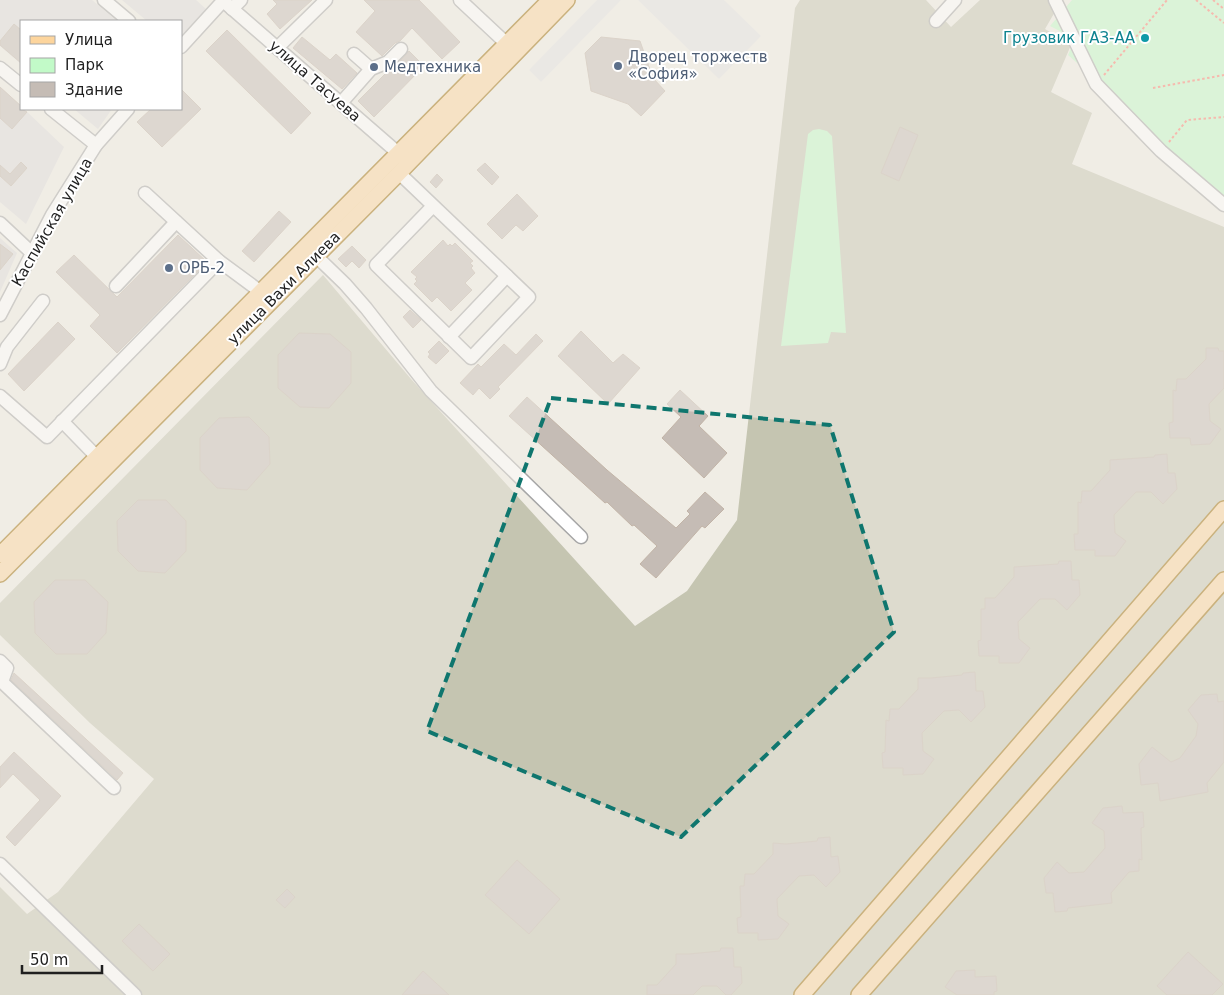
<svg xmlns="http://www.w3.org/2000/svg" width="1224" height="995" viewBox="0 0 1224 995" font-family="'DejaVu Sans',sans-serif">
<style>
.residential{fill:#dddcdc}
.construction{fill:#c5c5b1}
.park{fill:#c2fac8}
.parking{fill:#e3e3e3}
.building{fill:#c5bcb5;stroke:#c2b4a7}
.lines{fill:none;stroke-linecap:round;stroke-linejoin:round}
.minor-casing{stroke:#a6a6a6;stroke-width:15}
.major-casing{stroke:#9b6a00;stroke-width:18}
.path{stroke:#fc7c6b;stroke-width:2;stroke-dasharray:2.5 2.5;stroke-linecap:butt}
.minor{stroke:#fff;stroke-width:12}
.major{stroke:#fdd59d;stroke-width:15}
.marked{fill:none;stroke:#0f766e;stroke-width:4;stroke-dasharray:10 6;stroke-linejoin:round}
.culture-dot{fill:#0f9aa8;stroke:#fff;stroke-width:2}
.service-dot{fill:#5c6f8a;stroke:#fff;stroke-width:2}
.labels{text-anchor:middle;stroke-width:4;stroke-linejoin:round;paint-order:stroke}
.culture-label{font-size:15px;fill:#0d838f;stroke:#fff;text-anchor:end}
.service-label{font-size:15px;fill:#4e5e75;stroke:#fff;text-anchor:start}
.street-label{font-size:15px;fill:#1f1f1f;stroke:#fff}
</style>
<rect width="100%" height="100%" fill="#f0ede5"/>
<g class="residential">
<polygon points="0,0 92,0 117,21 21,21 21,64 0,46"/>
<polygon points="122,0 196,0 206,9 181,36 181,21 147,21"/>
<polygon points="0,87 21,106 21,109 24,109 64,147 26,224 0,202"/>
<polygon points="74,109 112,109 98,129"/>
<polygon points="0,238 17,253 0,292"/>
</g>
<polygon class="construction" points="800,0 926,0 951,27 980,0 1049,0 1056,10 1045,29 1071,45 1051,92 1092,113 1072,164 1224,227 1224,995 0,995 0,887 27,914 58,892 154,779 90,723 0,635 0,603 323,275 411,379 635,626 687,591 737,520 795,8"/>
<g class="park">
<polygon points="1072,0 1224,0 1224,197 1115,103 1116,97 1068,55 1075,39 1050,26"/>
<polygon points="819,129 827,131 832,136 846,333 831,332 828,343 781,346 808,134 813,130"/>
</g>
<g class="parking">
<polygon points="597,0 621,0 541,82 529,70"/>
<polygon points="638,0 724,0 761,36 719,79"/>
</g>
<g class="building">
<polygon points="273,0 312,0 280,29 267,14 277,4"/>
<polygon points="364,0 419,0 460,42 442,59 412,28 400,41 395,43 382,56 356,32 375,11"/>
<polygon points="14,24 21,30 21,63 0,45 0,41"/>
<polygon points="227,30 311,113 291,134 206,51"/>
<polygon points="302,37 330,60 336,54 357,73 342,89 293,48"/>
<polygon points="601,37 640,41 653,78 665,91 641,116 628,104 591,91 585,53"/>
<polygon points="409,51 424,66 374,117 358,101 388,71 394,68"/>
<polygon points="0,87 21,106 21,109 27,112 12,129 0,118"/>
<polygon points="181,89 201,109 162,147 137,122 151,109 181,109"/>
<polygon points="900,127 918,135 899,181 881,173"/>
<polygon points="21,162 27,168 11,186 0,176 0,165 10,174"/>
<polygon points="485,163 499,177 492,185 477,170"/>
<polygon points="437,174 443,180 436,188 430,182"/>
<polygon points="517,194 538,216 523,231 516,225 502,239 487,224"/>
<polygon points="279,211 291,222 254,262 242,251"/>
<polygon points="178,235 207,262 117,353 90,326 100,315 56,272 74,255 117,297"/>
<polygon points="443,240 448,246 450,244 452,246 455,243 473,261 470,263 473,266 471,268 475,273 465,283 472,290 451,311 437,297 432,302 414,284 417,281 415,279 417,277 411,272"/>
<polygon points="0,244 13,254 0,270"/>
<polygon points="352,246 366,260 359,268 352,261 346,267 338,259"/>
<polygon points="410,310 421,320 413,328 403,317"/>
<polygon points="58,322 75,339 24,391 8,374"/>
<polygon points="581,331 613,363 623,354 640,368 608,404 558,356"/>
<polygon points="299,333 330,334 351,352 351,383 329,408 300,407 278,388 278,355"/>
<polygon points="536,334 543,341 498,387 500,389 490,399 479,388 473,395 460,383 478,364 481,367 504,344 516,355"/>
<polygon points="439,341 449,351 436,364 428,357 430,354 428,352"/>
<polygon points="1206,348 1218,348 1219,351 1224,351 1224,388 1209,404 1210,421 1221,429 1210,444 1191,445 1190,438 1170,438 1169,423 1173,422 1173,390 1176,391 1177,379 1186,379 1206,359"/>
<polygon points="680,390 708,416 699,426 727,453 704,478 662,438 681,417 667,404"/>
<polygon points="527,397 607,470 676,528 690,514 687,511 705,492 724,509 705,528 702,526 656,578 640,564 657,546 634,525 632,526 607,502 605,503 509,416"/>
<polygon points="249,417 269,437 270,464 247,490 217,488 200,470 200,438 219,418"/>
<polygon points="1167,454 1168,473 1175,473 1177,489 1163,504 1151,492 1136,492 1114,515 1115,533 1126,541 1115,556 1095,556 1095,550 1075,550 1074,534 1078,534 1078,502 1081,503 1082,491 1091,491 1110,470 1110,460 1154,457 1155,455"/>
<polygon points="138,500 166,500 186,521 186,551 165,573 138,571 118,551 117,521"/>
<polygon points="1059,561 1071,561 1072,580 1079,580 1080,595 1067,610 1055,599 1040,599 1018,622 1019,639 1030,648 1019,663 999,663 999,656 979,656 978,641 981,640 981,609 985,609 985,598 995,598 1014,577 1014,567 1058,564"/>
<polygon points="55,580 85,580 108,602 106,633 87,654 56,654 35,633 34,602"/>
<polygon points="975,672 976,691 983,691 985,707 971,722 959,710 944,711 922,733 923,751 934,759 923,774 903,775 903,768 883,768 882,753 885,752 886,720 889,721 890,709 899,709 918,689 918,678 931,678 962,675 963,673"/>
<polygon points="14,673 123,773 117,780 11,680"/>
<polygon points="1217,694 1218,702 1224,701 1224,762 1207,783 1208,792 1160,801 1158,783 1141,785 1139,764 1152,747 1171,762 1180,758 1196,736 1198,724 1188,710 1201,695"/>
<polygon points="14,752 61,796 15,846 6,837 40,800 13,774 0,788 0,767"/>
<polygon points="1122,806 1123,813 1143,812 1144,827 1141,828 1142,860 1139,859 1139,871 1129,872 1111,893 1112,903 1068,908 1067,911 1055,912 1053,893 1046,893 1044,878 1057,862 1069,873 1084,872 1105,848 1104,831 1092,823 1103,808"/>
<polygon points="830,837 831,857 838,856 840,872 826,887 814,875 799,876 777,899 778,916 789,924 778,939 758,940 758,933 738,933 737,918 741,917 740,886 744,886 745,874 754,874 773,854 773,843 786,844 817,841 818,838"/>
<polygon points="517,860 560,899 529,934 485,895"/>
<polygon points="287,889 295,897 285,908 276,900"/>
<polygon points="139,924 170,954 153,971 122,941"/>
<polygon points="721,948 733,948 734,967 741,967 742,983 731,995 726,995 717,986 702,986 693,995 647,995 647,985 657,985 676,964 676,954 689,954 720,951"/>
<polygon points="1188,952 1223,984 1212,995 1167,995 1157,986"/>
<polygon points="975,970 975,977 996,976 997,991 994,992 994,995 957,995 945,987 956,971"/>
<polygon points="423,971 449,995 402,995"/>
</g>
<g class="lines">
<g class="minor-casing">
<g id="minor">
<polyline points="104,0 129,21"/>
<polyline points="222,0 405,159"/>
<polyline points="460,0 507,44"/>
<polyline points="1055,0 1096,84 1161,151 1224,205"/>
<polyline points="232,9 241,0"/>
<polyline points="936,21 955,0"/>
<polyline points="181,47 223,1"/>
<polyline points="277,48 326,0"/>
<polyline points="354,54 371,69"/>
<polyline points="0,68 21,85"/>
<polyline points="341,103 371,69 388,62 401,49"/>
<polyline points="51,109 96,145"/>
<polyline points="399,173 529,297 471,358 376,265 433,206"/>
<polyline points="145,193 219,261 261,292"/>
<polyline points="0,223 33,254"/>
<polyline points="315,255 345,284 366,308 431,391 581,537"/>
<polyline points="116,286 176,222"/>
<polyline points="0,315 52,215 96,145 128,109"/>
<polyline points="449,337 507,276"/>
<polyline points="0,364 7,347 43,301"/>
<polyline points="0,396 47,437 219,261"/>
<polyline points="62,421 97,457"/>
<polyline points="0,661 7,668 2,682 114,788"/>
<polyline points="0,864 135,995"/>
</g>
</g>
<g class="major-casing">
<g id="major">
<polyline points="0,555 550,0"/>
<polyline points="0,574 399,173 567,0"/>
<polyline points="802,995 1224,509"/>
<polyline points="859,995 1224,580"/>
</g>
</g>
<g class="path">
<polyline points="1196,0 1224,23"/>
<polyline points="1213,0 1224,9"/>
<polyline points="1104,75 1167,0"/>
<polyline points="1153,88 1224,75"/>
<polyline points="1169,142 1187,120 1224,117"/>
</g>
<use href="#minor" class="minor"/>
<use href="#major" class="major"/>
</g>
<path d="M0 0H1224V995H0ZM551 398 830 425 894 632 681 837 427 731Z" fill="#f0ede5" fill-opacity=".55" fill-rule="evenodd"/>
<path class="marked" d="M551 398 830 425 894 632 681 837 427 731Z"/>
<circle class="culture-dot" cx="1145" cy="38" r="5"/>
<g class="service-dot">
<circle cx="618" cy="66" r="5"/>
<circle cx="374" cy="67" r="5"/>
<circle cx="169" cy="268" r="5"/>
</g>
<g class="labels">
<g class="culture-label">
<text x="1135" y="43">Грузовик ГАЗ-АА</text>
</g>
<g class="service-label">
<text x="628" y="62">Дворец торжеств<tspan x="628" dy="17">«София»</tspan></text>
<text x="384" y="72">Медтехника</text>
<text x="179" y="273">ОРБ-2</text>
</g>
<g class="street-label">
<text transform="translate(315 81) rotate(41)" y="5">улица Тасуева</text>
<text transform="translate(52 222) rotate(-60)" y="5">Каспийская улица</text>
<text transform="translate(284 288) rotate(-45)" y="5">улица Вахи Алиева</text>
</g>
</g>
<rect x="20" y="20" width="162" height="90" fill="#ffffff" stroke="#a5a5a5"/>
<rect x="30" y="36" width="25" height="8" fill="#fdd59d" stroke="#a5a5a5"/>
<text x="65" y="45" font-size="15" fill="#1f1f1f">Улица</text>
<rect x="30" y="58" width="25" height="15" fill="#c2fac8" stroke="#a5a5a5"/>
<text x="65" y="70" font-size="15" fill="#1f1f1f">Парк</text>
<rect x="30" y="82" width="25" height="15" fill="#c5bcb5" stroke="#a5a5a5"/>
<text x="65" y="95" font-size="15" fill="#1f1f1f">Здание</text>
<path d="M22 965v8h80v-8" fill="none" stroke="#1f1f1f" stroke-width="2.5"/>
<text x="30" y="965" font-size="15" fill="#1f1f1f" stroke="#ffffff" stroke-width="4" paint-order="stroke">50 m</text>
</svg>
